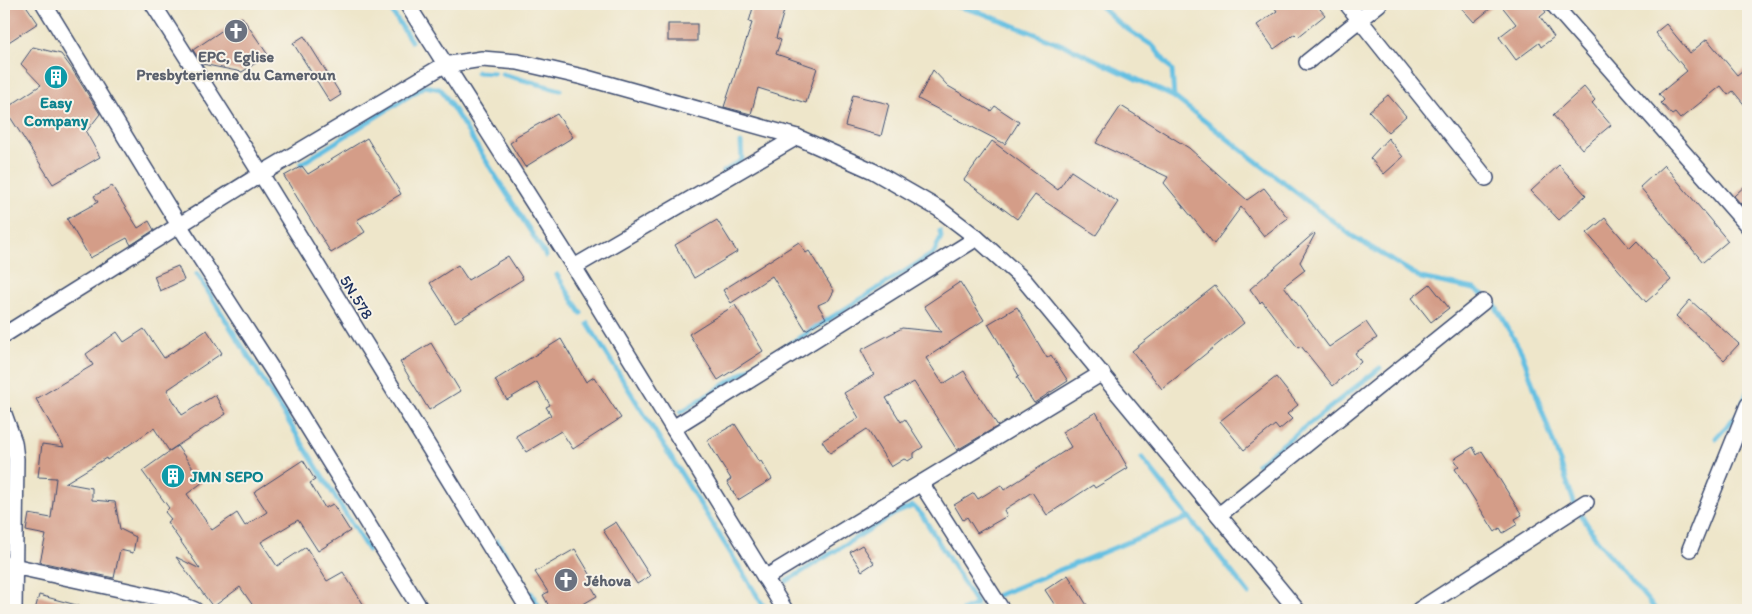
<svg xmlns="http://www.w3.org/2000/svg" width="1752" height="614" viewBox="0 0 1752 614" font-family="Itim,sans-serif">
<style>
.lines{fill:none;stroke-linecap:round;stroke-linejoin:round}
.stream{stroke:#64bfe2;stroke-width:5}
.building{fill:#d49d88}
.street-casing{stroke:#3b4a6e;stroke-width:18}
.street{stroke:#fff;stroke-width:15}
.labels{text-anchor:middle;stroke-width:4;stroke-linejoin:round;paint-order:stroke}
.worship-label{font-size:16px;font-weight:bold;fill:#5b616d;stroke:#f7f3e8}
.culture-label{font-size:16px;font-weight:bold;fill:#0d838f;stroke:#f7f3e8}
.street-label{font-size:16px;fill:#1b2f5e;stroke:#f7f3e8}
</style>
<rect width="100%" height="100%" fill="#f7f3e8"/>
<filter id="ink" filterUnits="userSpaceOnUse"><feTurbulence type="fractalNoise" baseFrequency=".02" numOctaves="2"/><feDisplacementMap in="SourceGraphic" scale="10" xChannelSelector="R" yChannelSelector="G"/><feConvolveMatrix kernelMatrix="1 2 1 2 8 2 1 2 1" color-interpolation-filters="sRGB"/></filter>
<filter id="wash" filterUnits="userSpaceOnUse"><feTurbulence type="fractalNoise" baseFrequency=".0096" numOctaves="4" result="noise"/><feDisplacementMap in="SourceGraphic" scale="20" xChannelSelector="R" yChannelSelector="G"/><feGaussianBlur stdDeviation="1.12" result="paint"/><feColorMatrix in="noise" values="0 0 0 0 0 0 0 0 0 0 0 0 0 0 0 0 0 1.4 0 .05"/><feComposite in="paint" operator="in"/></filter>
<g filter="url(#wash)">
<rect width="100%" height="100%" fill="#eee6ca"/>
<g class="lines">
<g class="stream">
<polyline points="387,4 411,41"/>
<polyline points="949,4 982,13 1073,49 1174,97 1352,236 1421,278 1474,289 1492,300 1522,353 1575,505 1597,540 1656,610"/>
<polyline points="1098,4 1121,25 1153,46 1172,70 1174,97"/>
<polyline points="477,72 494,73"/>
<polyline points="502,74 560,90"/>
<polyline points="442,91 546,256"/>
<polyline points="301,164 425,86 440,89"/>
<polyline points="723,172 742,160 741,143"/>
<polyline points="197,274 257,370"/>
<polyline points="557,275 581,313"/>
<polyline points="588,324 766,610"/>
<polyline points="258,372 368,550"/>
<polyline points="1743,403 1748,390"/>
<polyline points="681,412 934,253 941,237 940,231"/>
<polyline points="1716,438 1737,415"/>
<polyline points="1142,458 1249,594"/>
<polyline points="1258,464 1380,368"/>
<polyline points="497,541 522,579"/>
<polyline points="787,581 894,514 913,506 922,515 976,603"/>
<polyline points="531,593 541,610"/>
<polyline points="998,595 1190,517"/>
<polyline points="980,609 981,610"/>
<polyline points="963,610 975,605"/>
</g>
</g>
<g id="blocks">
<g class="building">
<polygon points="4,4 25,4 38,23 4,45"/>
<polygon points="754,4 786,4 776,38 781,40 776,54 817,68 806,103 758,88 751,114 724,107 752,23 749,22"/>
<polygon points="1272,4 1316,4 1325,15 1298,37 1295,34 1274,49 1257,25 1277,11"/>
<polygon points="1458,4 1496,4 1474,22"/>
<polygon points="1500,4 1540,4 1546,12 1540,17 1554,37 1541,47 1539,43 1516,60 1499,37 1516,24"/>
<polygon points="242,17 268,55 242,72 202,64 193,50"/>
<rect x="668" y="24" width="29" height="17"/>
<polygon points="1666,24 1690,53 1707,39 1737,75 1748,66 1748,109 1733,91 1728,95 1721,86 1680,119 1675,113 1672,115 1661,103 1664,100 1659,94 1687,71 1655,33"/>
<polygon points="304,36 341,95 330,102 293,43"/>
<polygon points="33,47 61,54 72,69 100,114 86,132 100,157 53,184 5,109 41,85 21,64"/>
<polygon points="933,70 948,86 991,111 995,106 1019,122 1005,144 918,99"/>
<polygon points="1584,87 1595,100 1592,103 1611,125 1582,149 1553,115"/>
<polygon points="853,95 889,104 881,136 845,126"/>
<polygon points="1388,95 1406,116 1388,132 1369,111"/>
<polygon points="1121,106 1189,148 1247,200 1264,188 1288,218 1264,236 1241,207 1214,244 1164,183 1168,177 1096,143"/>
<polygon points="557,114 573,137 525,167 510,143 516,139 515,137"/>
<polygon points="367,138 401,194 357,220 365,232 331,253 284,176 302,166 308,174"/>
<polygon points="1388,138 1403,157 1384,174 1370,158"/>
<polygon points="992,141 1058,190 1071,171 1118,202 1096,235 1035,195 1017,219 964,180"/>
<polygon points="1559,165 1586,195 1559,220 1531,191"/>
<polygon points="1664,165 1728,241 1703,262 1640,187"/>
<polygon points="1748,183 1748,212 1734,196"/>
<polygon points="112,186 138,228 149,221 154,230 131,245 127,238 90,258 67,219 98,202 94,196"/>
<polygon points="1605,218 1630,248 1637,241 1671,280 1646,302 1587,233"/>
<polygon points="717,220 737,252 694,278 675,245"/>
<polygon points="1314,233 1315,234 1300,262 1305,270 1284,286 1329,347 1366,322 1377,338 1355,353 1361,362 1333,386 1301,346 1298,348 1262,301 1260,303 1250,289"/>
<polygon points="799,242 806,253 809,251 834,291 829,300 818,305 826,318 806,330 772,276 731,303 723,290"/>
<polygon points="508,256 523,279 455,322 430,283 458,265 468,280"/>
<polygon points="178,266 184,280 160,291 154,276"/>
<polygon points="960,282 984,320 926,358 943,384 964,371 998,426 957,450 914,382 886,398 901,422 905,419 923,447 914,453 914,457 908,461 904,459 891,467 867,429 830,453 822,441 859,418 844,393 874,375 861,350 902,328 941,332 924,306"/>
<polygon points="1430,284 1449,308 1431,322 1412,298"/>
<polygon points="1215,286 1244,323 1162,389 1132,351"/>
<polygon points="1690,300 1739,344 1724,360 1676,316"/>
<polygon points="735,305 763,351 718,380 689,334"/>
<polygon points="1017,307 1047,358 1051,355 1068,381 1034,403 1017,377 1019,376 988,324"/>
<polygon points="144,329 164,358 207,330 222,353 167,390 182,415 215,395 226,414 169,451 154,428 107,460 106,458 65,483 92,488 92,500 115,502 120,529 136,537 133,553 120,550 114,578 40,562 46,535 26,531 29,514 51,518 56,478 38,477 42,444 64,447 36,399 93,365 86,354 117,332 124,342"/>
<polygon points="561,339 586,382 594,377 621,418 573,449 561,431 526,452 516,436 551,415 546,407 550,405 537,382 507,400 495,380"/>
<polygon points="431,343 460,391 429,410 400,362"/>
<polygon points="1276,377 1298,405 1287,414 1292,419 1279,430 1275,425 1244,450 1220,421"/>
<polygon points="1096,412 1128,468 1095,488 1093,485 1047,515 1032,492 1004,510 1007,516 977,533 967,517 963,520 954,505 974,493 978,499 1001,485 1004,490 1071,447 1062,432"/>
<polygon points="735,424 759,462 761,461 772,479 738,500 727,482 731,479 707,440"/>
<polygon points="177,446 203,482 187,494 212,530 237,513 245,526 267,512 254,492 303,460 315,480 310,483 325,508 333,504 350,531 318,551 298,520 261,542 277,566 306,547 327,581 343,572 367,610 256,610 240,587 213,607 176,557 200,569 167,522 171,519 165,512 169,508 142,471"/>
<polygon points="1473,447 1477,455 1482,451 1522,515 1515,519 1518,524 1503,533 1500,528 1495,532 1455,469 1459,466 1454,459"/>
<polygon points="616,522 650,576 637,584 603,530"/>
<polygon points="862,545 874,563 862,571 850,552"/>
<polygon points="575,549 593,579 589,582 597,596 573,610 551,610 543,595 548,592 535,572"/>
<polygon points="1068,575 1090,610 1058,610 1045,590"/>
<polygon points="39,595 80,606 80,610 35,610"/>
</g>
</g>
</g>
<g filter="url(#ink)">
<use href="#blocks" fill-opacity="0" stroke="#3b4a6e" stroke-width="1"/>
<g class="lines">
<g class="street-casing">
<g id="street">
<polyline points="44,4 179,225 277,377 421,610"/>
<polyline points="153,4 261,174 529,610"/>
<polyline points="407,4 574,267 785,610"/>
<polyline points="1347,4 1486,178"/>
<polyline points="1553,4 1748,226"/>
<polyline points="1307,62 1379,4"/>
<polyline points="574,267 797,137"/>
<polyline points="4,335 261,174 444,65 482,59 518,62 583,77 797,137 873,171 939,209 977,238 1024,280 1297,610"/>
<polyline points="4,414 14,442 16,459 14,610"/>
<polyline points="673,428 977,238"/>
<polyline points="921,483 1002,610"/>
<polyline points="1219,515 1483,302"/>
<polyline points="1690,549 1748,405"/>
<polyline points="4,564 170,600 195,610"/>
<polyline points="765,578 1102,373"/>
<polyline points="1419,610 1586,502"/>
</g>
</g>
<use href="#street" class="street"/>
</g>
</g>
<defs>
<g id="church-disc" transform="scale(1.25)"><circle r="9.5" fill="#6b7280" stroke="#f7f3e8"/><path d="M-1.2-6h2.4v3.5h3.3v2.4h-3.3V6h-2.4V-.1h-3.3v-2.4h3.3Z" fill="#fff"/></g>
<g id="building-disc" transform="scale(1.25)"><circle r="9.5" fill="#0f9aa8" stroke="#f7f3e8"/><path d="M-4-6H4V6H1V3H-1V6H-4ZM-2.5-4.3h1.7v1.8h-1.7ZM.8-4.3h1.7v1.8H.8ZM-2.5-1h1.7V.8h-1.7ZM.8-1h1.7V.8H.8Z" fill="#fff"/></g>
</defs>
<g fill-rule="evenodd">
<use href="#church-disc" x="236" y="31"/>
<use href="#building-disc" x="56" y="77"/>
<use href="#building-disc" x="173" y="476"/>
<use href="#church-disc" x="566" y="580"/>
</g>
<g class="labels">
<g class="worship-label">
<text x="236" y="62">EPC, Eglise<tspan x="236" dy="18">Presbyterienne du Cameroun</tspan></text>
<text x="584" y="586" text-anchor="start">Jéhova</text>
</g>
<g class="culture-label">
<text x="56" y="108">Easy<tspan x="56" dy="18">Company</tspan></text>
<text x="190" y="482" text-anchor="start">JMN SEPO</text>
</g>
<g class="street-label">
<text transform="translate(357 297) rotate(58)" y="6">5N.578</text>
</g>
</g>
<rect width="1752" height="614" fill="none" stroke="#f7f3e8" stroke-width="20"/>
</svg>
